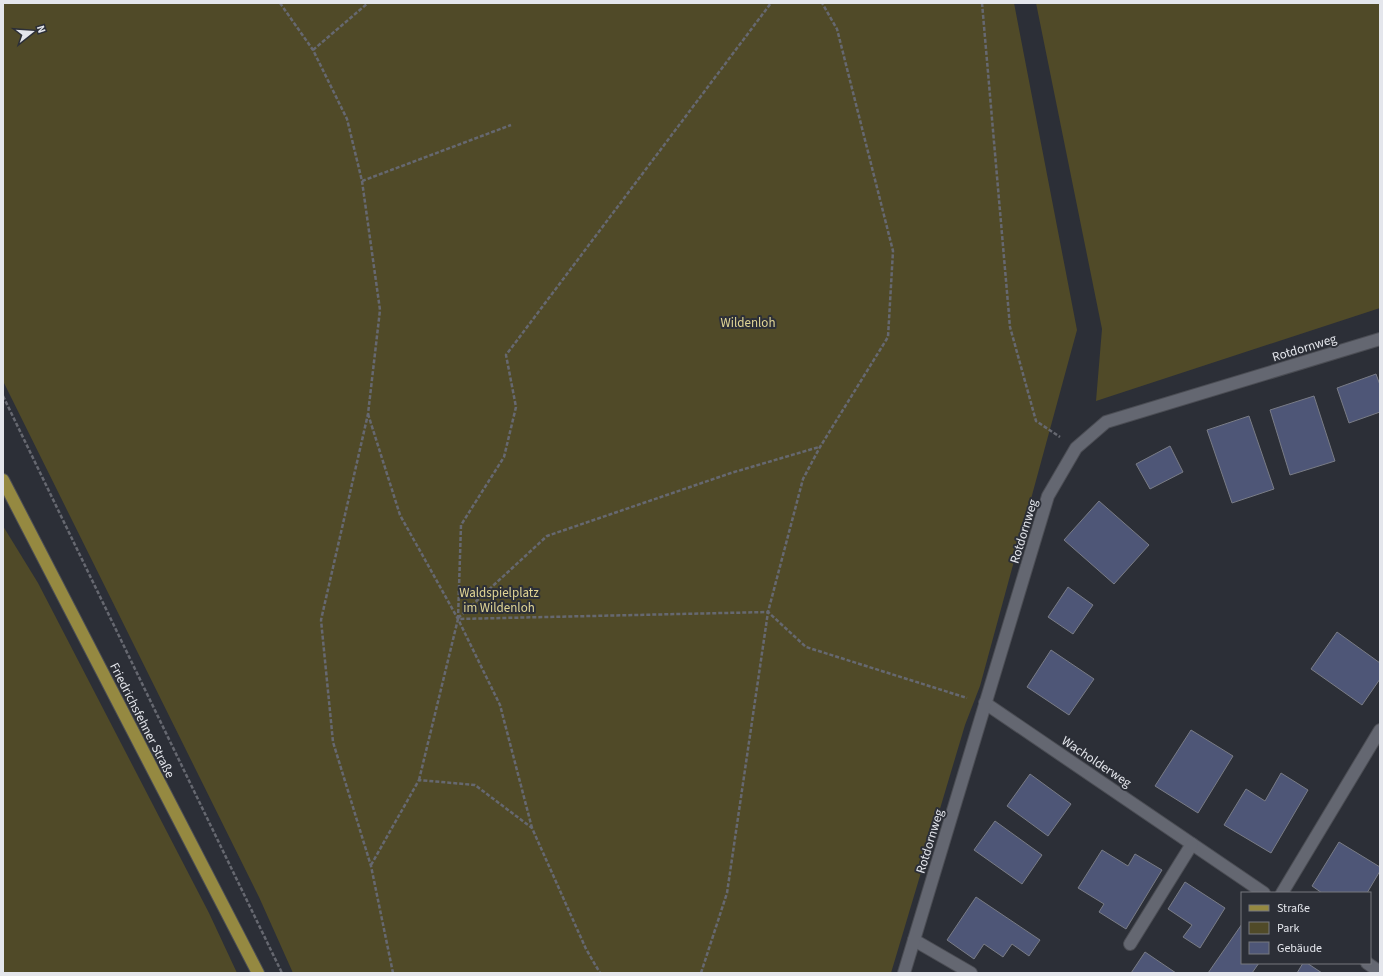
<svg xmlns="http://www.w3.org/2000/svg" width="1383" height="976" viewBox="0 0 1383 976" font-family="'Source Sans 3',sans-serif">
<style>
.green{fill:#504a28}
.building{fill:#4e5677;stroke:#797c86}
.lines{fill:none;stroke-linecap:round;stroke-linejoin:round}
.minor-casing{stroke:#4b4d54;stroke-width:14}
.major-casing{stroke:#4b4d54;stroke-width:14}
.path{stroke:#666870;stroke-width:2.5;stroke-dasharray:4 2;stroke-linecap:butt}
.minor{stroke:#646771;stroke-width:12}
.major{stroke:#958941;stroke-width:12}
.labels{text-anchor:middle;stroke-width:4;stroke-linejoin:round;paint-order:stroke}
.park-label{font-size:13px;fill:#e1d595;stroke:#2c2f37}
.street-label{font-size:13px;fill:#e4e6ec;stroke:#2c2f37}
</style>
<rect width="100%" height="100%" fill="#2c2f37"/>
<g class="green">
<polygon points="3,3 1014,3 1077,330 980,686 965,725 891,973 293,973 259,897 3,381"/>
<polygon points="1036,3 1380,3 1380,308 1096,401 1102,329"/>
<polygon points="3,526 38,583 209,913 237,973 3,973"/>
</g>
<g class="building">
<polygon points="1376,374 1380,385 1380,412 1349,423 1337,388"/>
<polygon points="1314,396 1335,461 1290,475 1270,410"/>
<polygon points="1249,416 1274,489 1232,503 1207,430"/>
<polygon points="1170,446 1183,472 1150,489 1136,464"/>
<polygon points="1099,501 1149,545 1114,584 1064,540"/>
<polygon points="1068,587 1093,605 1073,634 1048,617"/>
<polygon points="1337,632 1380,663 1380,679 1362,705 1311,669"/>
<polygon points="1051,650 1094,679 1069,715 1027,687"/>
<polygon points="1191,730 1233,756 1198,813 1155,786"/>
<polygon points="1281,773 1308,790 1271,853 1224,825 1246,789 1265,801"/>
<polygon points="1030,774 1071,804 1048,836 1007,806"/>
<polygon points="995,821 1042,855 1022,884 974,850"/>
<polygon points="1339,842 1380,867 1380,871 1367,893 1322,893 1312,886"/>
<polygon points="1102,850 1128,866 1135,854 1162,870 1126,929 1099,912 1104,904 1078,888"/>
<polygon points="1185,882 1225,908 1200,948 1183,937 1192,925 1168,909"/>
<polygon points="976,897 1040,940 1029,956 1012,944 1003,957 984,944 974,959 947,940"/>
<polygon points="1242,924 1242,963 1259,963 1252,973 1208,973"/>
<polygon points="1145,952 1176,973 1131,973"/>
<polygon points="1303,963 1307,963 1322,973 1297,973"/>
</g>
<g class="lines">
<g class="minor-casing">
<g id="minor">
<polyline points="985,703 1264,893"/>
<polyline points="1282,893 1380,730"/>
<polyline points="914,940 971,973"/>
<polyline points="1130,944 1192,844"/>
<polyline points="1367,963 1380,972"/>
<polyline points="904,973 1048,496 1076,448 1106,422 1380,339"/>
</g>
</g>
<g class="major-casing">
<polyline id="major" points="3,480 258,973"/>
</g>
<g class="path">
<polyline points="280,3 313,50 347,119 362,181 380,310 368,414 321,620 333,742 371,866 393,973"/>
<polyline points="982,3 1010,327 1036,421 1060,437"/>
<polyline points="313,50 368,3"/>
<polyline points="362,181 511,125"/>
<polyline points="3,396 282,973"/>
<polyline points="368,414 400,515 458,619 500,705 532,828"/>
<polyline points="458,618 547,536 731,473 819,447"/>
<polyline points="458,619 461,525 504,457 516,407 506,355 771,3"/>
<polyline points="419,780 458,619 768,612 806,647 967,698"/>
<polyline points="371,865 419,780 475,785 532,828 586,949 600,973"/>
<polyline points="701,973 727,893 768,612 803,479 820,447 888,337 893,251 837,29 822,3"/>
</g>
<use href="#minor" class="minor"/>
<use href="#major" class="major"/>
</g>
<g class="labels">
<g class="park-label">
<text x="748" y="327">Wildenloh</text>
<text x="499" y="597">Waldspielplatz<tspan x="499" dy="15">im Wildenloh</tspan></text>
</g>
<g class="street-label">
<text transform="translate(1304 347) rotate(-17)" y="5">Rotdornweg</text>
<text transform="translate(1023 531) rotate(-73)" y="5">Rotdornweg</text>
<text transform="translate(143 720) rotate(63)" y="5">Friedrichsfehner Straße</text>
<text transform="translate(1097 761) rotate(34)" y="5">Wacholderweg</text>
<text transform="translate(929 841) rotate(-73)" y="5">Rotdornweg</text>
</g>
</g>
<rect width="1383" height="976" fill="none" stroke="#e4e6ec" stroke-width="8"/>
<rect x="1241" y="892" width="130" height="72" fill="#2c2f37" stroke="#76787f"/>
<rect x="1249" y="905" width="20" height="6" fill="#958941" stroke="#76787f"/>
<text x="1277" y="912" font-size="12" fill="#e4e6ec">Straße</text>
<rect x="1249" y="922" width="20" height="12" fill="#504a28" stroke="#76787f"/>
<text x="1277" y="932" font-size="12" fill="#e4e6ec">Park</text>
<rect x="1249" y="942" width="20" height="12" fill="#4e5677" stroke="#76787f"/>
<text x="1277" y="952" font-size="12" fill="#e4e6ec">Gebäude</text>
<g transform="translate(32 32) rotate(73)" stroke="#2c2f37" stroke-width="3" paint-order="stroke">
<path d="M0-3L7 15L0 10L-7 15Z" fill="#e4e6ec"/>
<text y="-6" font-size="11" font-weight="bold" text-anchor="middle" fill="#e4e6ec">N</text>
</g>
</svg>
